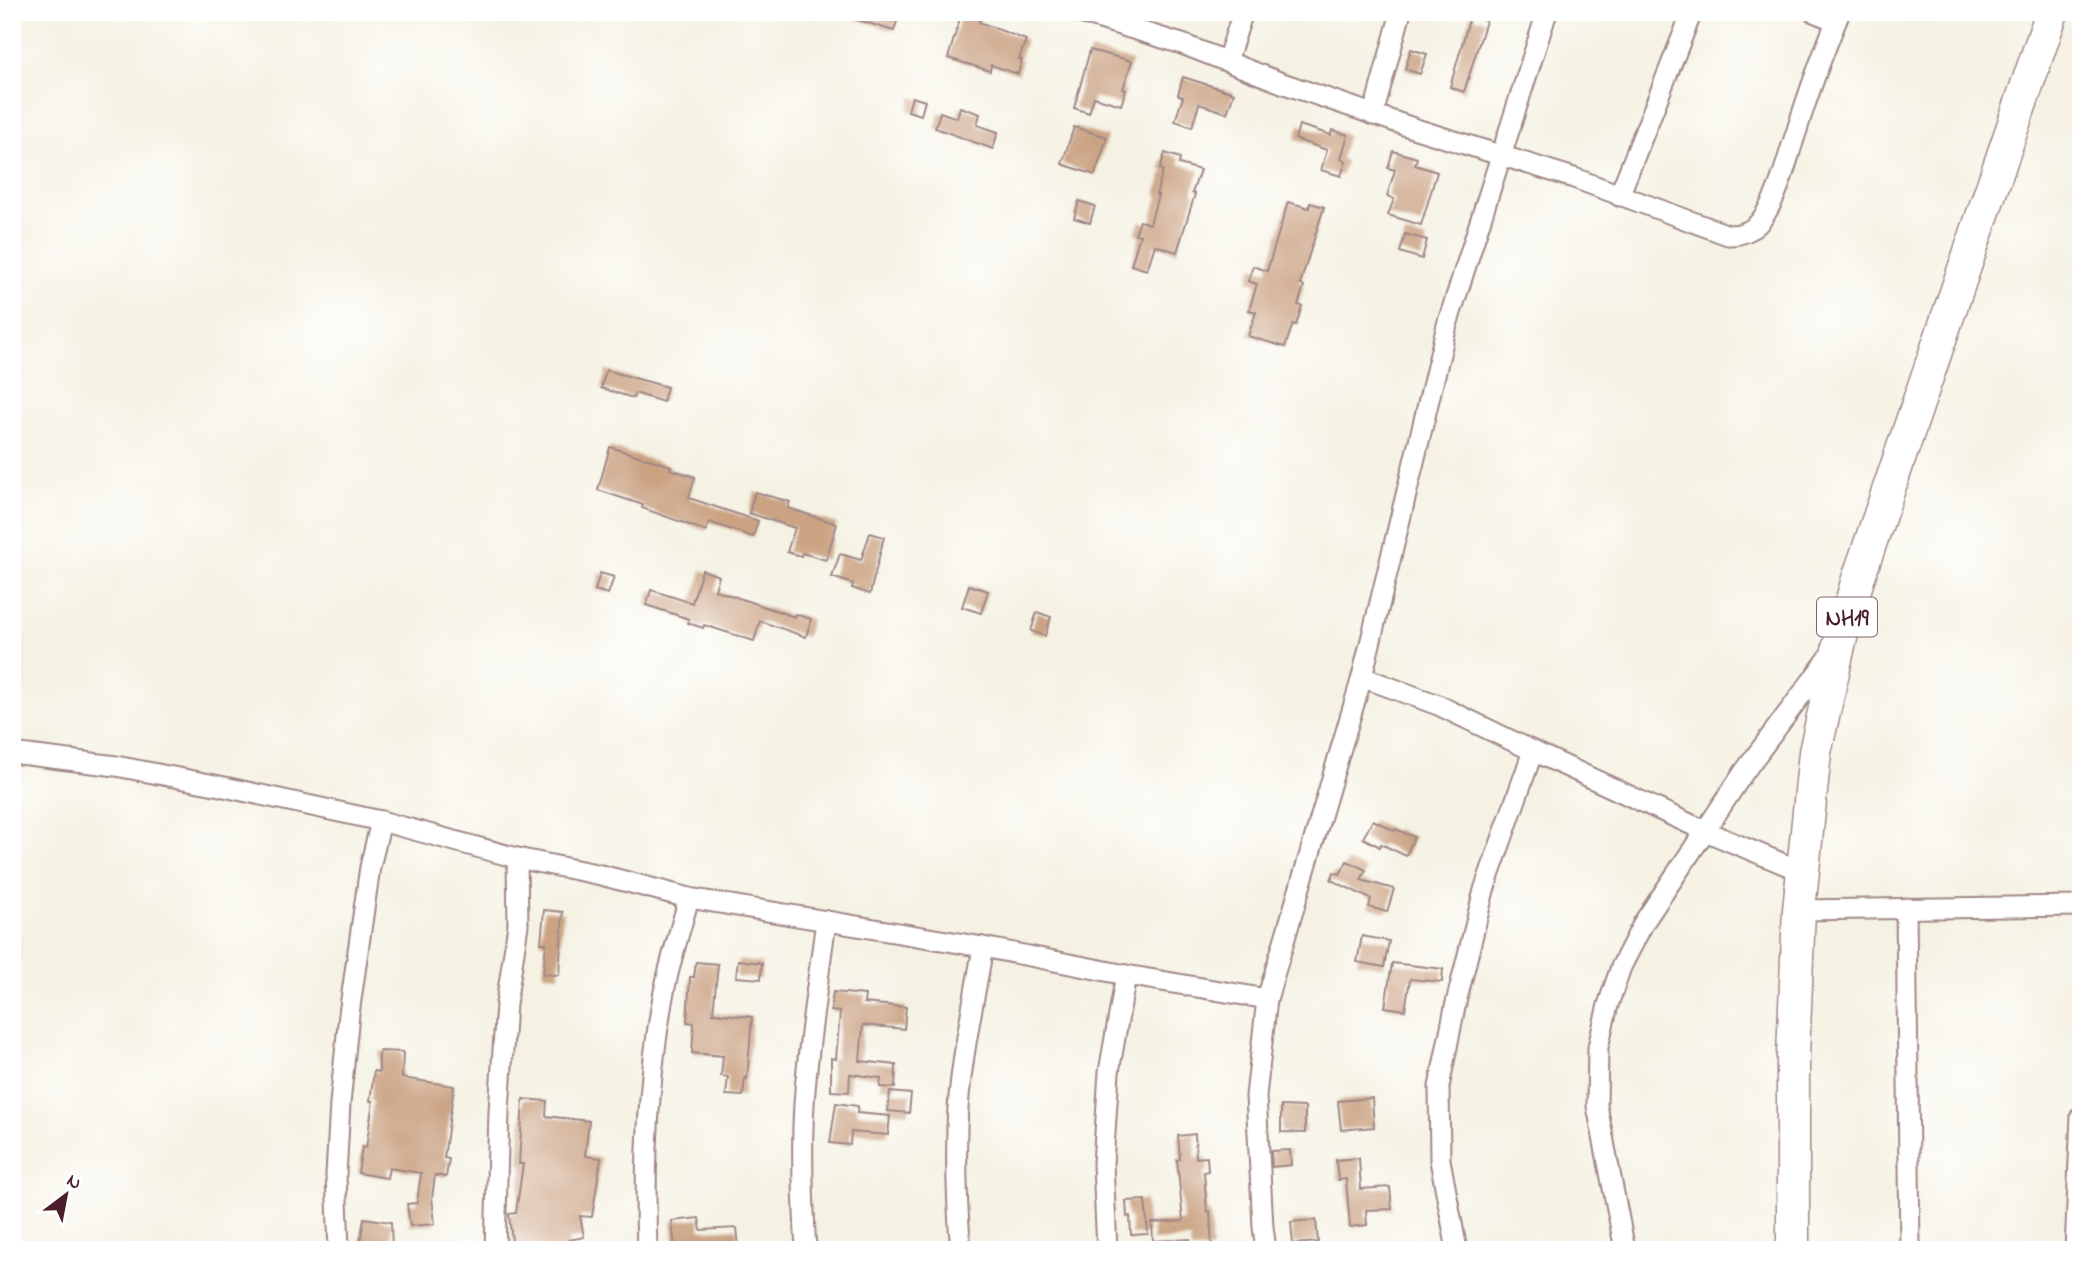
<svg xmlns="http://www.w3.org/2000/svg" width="2093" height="1262" viewBox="0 0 2093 1262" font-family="'Indie Flower',sans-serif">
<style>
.building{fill:#cba383}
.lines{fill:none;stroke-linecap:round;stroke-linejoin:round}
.minor-casing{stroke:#a08887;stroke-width:23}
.trunk-casing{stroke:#a08887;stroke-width:35}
.minor{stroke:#fff;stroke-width:19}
.trunk{stroke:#fff;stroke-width:32}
.labels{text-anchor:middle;stroke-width:5;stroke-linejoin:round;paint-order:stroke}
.shield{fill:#fff;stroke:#80626b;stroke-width:2}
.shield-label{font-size:23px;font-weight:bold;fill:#4a1f2b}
</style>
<rect width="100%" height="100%" fill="#fff"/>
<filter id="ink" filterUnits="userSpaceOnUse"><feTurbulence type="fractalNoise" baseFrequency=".0143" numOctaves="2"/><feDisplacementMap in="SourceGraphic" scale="14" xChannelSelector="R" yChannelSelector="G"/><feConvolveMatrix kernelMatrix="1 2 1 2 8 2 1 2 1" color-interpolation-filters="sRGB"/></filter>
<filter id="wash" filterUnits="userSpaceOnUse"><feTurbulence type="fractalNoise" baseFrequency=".00686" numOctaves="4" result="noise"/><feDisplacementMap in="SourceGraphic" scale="28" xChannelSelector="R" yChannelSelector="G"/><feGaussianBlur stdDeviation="1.57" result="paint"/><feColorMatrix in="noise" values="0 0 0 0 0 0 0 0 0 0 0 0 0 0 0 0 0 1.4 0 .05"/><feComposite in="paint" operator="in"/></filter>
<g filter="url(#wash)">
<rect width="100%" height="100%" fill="#f5f2e3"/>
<g id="blocks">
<g class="building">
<polygon points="846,12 900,12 894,31 845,16"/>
<polygon points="962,12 982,12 979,22 1026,40 1019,59 1022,60 1018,74 991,65 990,71 948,58"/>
<polygon points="1470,16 1486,21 1464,92 1450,87"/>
<polygon points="1411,49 1427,54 1420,74 1405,69"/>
<polygon points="1090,50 1132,61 1123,89 1126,90 1121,105 1094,97 1089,113 1074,108"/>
<polygon points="1183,77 1234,93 1227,113 1199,104 1192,127 1175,121 1183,97 1178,95"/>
<polygon points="912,97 925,101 921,115 908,111"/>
<polygon points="960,107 980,114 977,125 998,132 993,149 935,128 940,112 957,118"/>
<polygon points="1299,125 1331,135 1332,130 1348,135 1341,159 1346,161 1341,176 1321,170 1327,150 1295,139"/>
<polygon points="1074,127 1107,137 1095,175 1062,164"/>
<polygon points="1393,151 1417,158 1415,165 1437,172 1421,225 1388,215 1394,199 1387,196 1395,170 1388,168"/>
<polygon points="1165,153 1180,158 1179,164 1200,170 1192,193 1195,194 1177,252 1155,245 1147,270 1131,265 1140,235 1135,234 1140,221 1150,224 1158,195 1156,195 1163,170 1160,169"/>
<polygon points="1079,201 1095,206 1090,223 1074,218"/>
<polygon points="1288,202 1309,208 1310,203 1324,207 1300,284 1304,286 1298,305 1302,306 1296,325 1293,324 1285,347 1248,336 1256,312 1249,310 1257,284 1248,281 1253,266 1267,271"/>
<polygon points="1405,234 1427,240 1422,259 1400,252"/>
<polygon points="606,370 667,387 663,402 635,393 633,398 601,388"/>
<polygon points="610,447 671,466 670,469 695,477 689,498 758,521 753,537 709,522 706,531 642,508 643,505 598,490"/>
<polygon points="755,492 790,502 788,508 837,524 826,560 802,553 801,556 787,552 795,528 749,513"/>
<polygon points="870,533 884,537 870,594 852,588 853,584 832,577 840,554 861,560"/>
<polygon points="702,570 719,576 715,590 795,617 795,614 811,619 806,637 760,621 754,641 704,625 703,628 688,623 689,619 646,605 651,590 692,603"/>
<polygon points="600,573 614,577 608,594 595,590"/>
<polygon points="969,585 988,591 981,613 962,607"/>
<polygon points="1037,612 1051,617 1045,636 1031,631"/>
<polygon points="1373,820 1395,831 1396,829 1414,837 1406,856 1381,844 1380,847 1363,838"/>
<polygon points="1347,861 1366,870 1361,880 1394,889 1387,912 1369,907 1371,899 1331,880 1334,872 1340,874"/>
<polygon points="544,910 563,912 559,975 543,974 546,943 541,943"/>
<polygon points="1362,936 1389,941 1384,967 1357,962"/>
<polygon points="738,960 762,963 761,979 736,977"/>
<polygon points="696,962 718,964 713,1013 752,1017 747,1079 745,1078 743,1096 726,1095 728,1077 721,1076 723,1056 692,1053 694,1023 687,1022 690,977 694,977"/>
<polygon points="1392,963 1443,969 1442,982 1410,979 1405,1010 1385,1007"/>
<polygon points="833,992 865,995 864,1003 906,1007 904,1029 863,1025 860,1061 896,1065 895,1088 880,1087 881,1078 850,1074 849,1092 831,1091 831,1058 836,1059 840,1012 831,1011"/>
<polygon points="379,1051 403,1052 402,1078 454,1086 444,1158 449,1159 446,1177 435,1175 432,1198 435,1224 410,1226 407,1204 417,1203 421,1173 389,1168 387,1178 358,1173 362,1147 366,1148 373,1101 370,1101 374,1071 379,1072"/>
<polygon points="890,1092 911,1094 909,1113 888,1111"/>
<polygon points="1372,1098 1374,1127 1341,1130 1338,1101"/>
<polygon points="523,1099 547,1101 546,1116 589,1121 585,1156 601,1158 592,1217 580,1216 584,1237 569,1240 569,1250 513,1250 509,1214 516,1213 523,1164 519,1164"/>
<polygon points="836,1103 858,1106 857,1113 890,1116 888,1135 851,1132 850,1145 830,1143"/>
<polygon points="1281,1106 1305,1107 1305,1133 1281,1132"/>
<polygon points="1195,1134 1196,1158 1207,1157 1208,1171 1204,1172 1207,1212 1210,1211 1212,1249 1191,1250 1190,1239 1153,1241 1152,1223 1183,1221 1177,1160 1180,1159 1178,1136"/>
<polygon points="1290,1150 1291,1165 1272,1167 1271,1151"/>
<polygon points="1359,1158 1361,1189 1390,1187 1392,1209 1366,1210 1367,1225 1350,1227 1346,1179 1338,1180 1336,1160"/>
<polygon points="1145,1200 1148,1234 1131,1235 1130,1216 1127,1217 1126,1201"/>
<polygon points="364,1218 391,1222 392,1250 359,1250"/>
<polygon points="699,1218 701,1230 737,1228 739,1248 675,1250 672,1221"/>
<polygon points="1316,1220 1318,1242 1293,1244 1291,1222"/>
</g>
</g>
</g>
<g filter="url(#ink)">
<use href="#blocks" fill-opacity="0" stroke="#a08887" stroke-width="2"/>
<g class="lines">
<g class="minor-casing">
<g id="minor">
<path d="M1077 12 1182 44 1282 83 1416 129 1574 178 1728 235C1744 235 1755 230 1764 216 1781 190 1787 158 1797 130 1809 90 1824 51 1840 12"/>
<polyline points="1814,12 1836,21"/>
<polyline points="1227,61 1243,12"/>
<polyline points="1373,115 1401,12"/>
<polyline points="1619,196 1692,12"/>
<polyline points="1362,677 1447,325 1547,12"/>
<polyline points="12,753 116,766 215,785 381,821 517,858 601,875 689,898 983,947 1126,975 1267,999"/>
<polyline points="1906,908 1910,1250"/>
<polyline points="1799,910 2081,906"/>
<polyline points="339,1250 336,1175 340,1104 349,1014 370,867 381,821"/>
<polyline points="495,1250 499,1111 506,1004 518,925 517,858"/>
<path d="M647 1250C644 1166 648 1080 663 997 669 964 680 931 689 898"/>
<path d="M806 1250C803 1201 801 1153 804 1104 808 1042 818 982 826 921"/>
<path d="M961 1250C957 1209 956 1168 957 1127 959 1067 973 1007 983 947"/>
<polyline points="1107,1250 1103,1164 1109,1072 1126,975"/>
<polyline points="1266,1250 1263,1227 1256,1096 1267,999 1362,677 1438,705 1533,751"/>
<polyline points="1457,1250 1440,1160 1439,1087 1455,1007 1484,890 1533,751 1705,831 1744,772 1833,652"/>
<polyline points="1625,1250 1597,1106 1598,1047 1608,1005 1621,967 1644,922 1705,831 1803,872"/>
<polyline points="2075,1250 2081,1116"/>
</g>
</g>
<g class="trunk-casing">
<polyline id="trunk" points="1793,1250 1793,1055 1799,910 1815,752 1840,641 1858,579 2052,12"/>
</g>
<use href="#minor" class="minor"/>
<use href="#trunk" class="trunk"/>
</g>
</g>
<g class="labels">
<rect class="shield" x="1817" y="597.5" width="60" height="39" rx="5"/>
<g class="shield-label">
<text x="1847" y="625">NH19</text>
</g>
</g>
<rect width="2093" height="1262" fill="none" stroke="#fff" stroke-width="42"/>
<g transform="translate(66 1195) rotate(32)" stroke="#ffffff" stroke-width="5" paint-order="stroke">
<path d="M0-5L12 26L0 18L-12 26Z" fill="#4a1f2b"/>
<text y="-10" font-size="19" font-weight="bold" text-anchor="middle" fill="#4a1f2b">N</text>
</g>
</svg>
